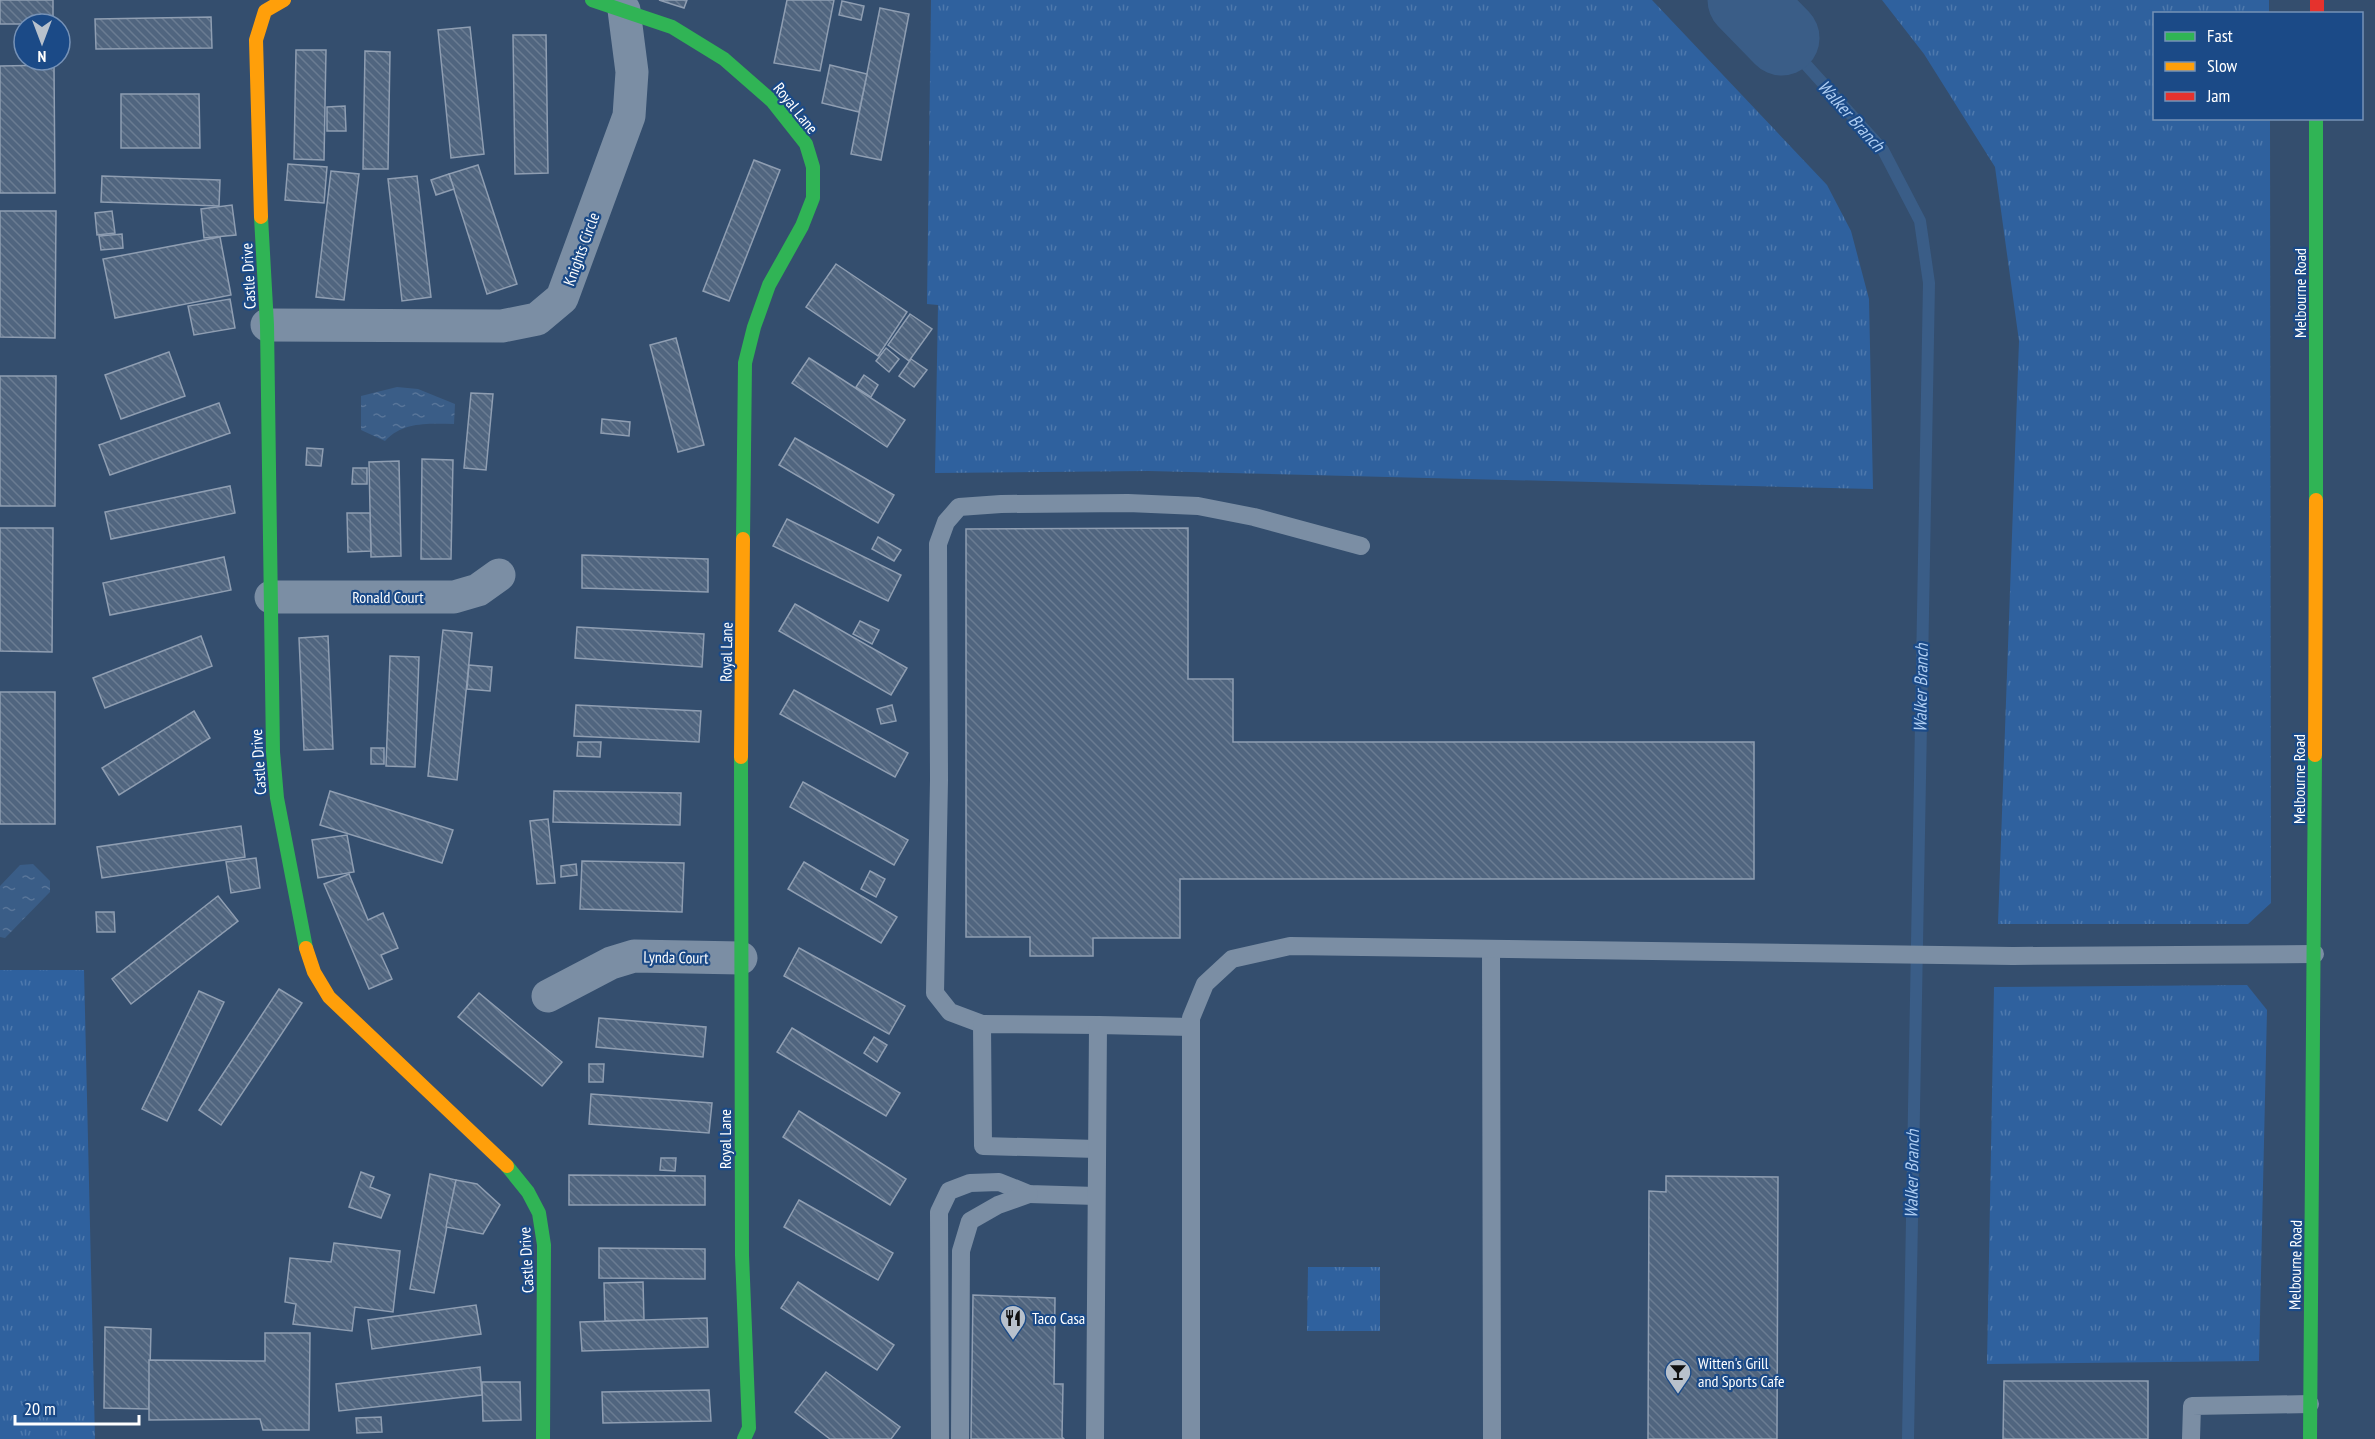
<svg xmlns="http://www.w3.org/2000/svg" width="2375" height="1439" viewBox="0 0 2375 1439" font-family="'PT Sans Narrow',sans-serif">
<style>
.grass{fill:url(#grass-tufts)}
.water{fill:url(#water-ripples)}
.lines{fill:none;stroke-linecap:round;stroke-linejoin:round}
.stream{stroke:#3a5d87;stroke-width:12}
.river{stroke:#3a5d87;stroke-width:75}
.building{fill:url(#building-back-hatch);stroke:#8f9eb2;stroke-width:1.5}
.lane{stroke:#7b8ea4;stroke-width:18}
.street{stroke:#7b8ea4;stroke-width:33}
.fast{stroke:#30b455;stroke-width:14}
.slow{stroke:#ff9f0a;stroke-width:14}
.jam{stroke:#e5322d;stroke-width:14}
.labels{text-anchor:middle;stroke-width:4.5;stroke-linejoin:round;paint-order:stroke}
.street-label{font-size:16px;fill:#fff;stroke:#1b4a87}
.poi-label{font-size:16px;fill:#fff;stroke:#1b4a87;text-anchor:start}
.water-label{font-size:18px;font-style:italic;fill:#afcef3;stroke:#1b4a87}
</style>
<defs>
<pattern id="grass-tufts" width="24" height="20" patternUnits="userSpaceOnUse" patternTransform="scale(1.5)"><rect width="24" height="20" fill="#2f619e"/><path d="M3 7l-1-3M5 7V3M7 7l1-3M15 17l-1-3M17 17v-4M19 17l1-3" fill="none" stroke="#4e79ad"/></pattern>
<pattern id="water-ripples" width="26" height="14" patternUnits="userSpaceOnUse" patternTransform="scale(1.5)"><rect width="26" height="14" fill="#3a5d87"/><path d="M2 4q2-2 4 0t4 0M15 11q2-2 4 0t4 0" fill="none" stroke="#587599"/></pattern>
<pattern id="building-back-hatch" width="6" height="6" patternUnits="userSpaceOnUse" patternTransform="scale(1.5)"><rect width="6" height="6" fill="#50657f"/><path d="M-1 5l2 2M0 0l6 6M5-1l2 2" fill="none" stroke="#6a7c92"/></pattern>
</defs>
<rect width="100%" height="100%" fill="#344e6e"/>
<g class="grass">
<polygon points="931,0 1652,0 1827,185 1851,231 1869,299 1873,489 1148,471 935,473 938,305 927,304"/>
<polygon points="1882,0 2269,0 2269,13 2154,14 2154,118 2270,119 2271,903 2248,924 1998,924 2019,341 1995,167 1924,54"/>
<polygon points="0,970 84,970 95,1439 0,1439"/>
<polygon points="2247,985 2267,1010 2259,1361 1987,1364 1994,987"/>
<polygon points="1308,1267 1380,1267 1380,1331 1307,1331"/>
</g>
<g class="water">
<path d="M397 387 418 389 455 404 454 424C429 424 404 421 385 441L361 430V396Z"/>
<polygon points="33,864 50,881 50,892 5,938 0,937 0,886 20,865"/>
</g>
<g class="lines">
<polyline class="stream" points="1782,38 1883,150 1920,221 1929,283 1908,1439"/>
<polyline class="river" points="1745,0 1782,38"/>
</g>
<g class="building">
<rect x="0" y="0" width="53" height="24"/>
<polygon points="659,0 687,0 684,8"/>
<polygon points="787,0 834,0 820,71 774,63"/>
<polygon points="842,1 864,6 861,20 839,15"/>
<polygon points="880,8 909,14 881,160 851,154"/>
<polygon points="211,17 212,48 96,49 95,19"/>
<polygon points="470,27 484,154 451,158 438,30"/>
<polygon points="513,35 546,35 548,173 515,174"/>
<polygon points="296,50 326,50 324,160 294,159"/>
<polygon points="365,51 390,52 388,169 363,169"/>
<polygon points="54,65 55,193 0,193 0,66"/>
<polygon points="830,65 867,74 859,112 822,103"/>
<polygon points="121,94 199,94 200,148 121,148"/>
<polygon points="345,106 346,131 327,131 327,107"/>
<polygon points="754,160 780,170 729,301 703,291"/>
<polygon points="288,164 327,167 324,203 285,200"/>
<polygon points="478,165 517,284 487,294 449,174"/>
<polygon points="331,171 359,174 344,300 316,297"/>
<polygon points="449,174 454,189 436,195 431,180"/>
<polygon points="102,176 220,180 219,206 101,202"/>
<polygon points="417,176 431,297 402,301 388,179"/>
<polygon points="232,205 236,235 204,238 201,209"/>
<polygon points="0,211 56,211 55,338 0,337"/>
<polygon points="112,211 115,233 97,235 95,213"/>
<polygon points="122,234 123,248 101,250 99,236"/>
<polygon points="220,237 231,295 115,318 103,259"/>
<polygon points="836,264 907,312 878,356 806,307"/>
<polygon points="230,299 235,328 194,335 188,306"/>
<polygon points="910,314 932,329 909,361 888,345"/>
<polygon points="676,338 704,445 678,452 650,345"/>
<polygon points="886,348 899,359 889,372 876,361"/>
<polygon points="169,352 185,396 121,419 105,375"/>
<polygon points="809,358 905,420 887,447 792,383"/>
<polygon points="911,359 927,370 914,387 899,376"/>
<polygon points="864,375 878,385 871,397 856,387"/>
<polygon points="0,376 56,376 55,506 0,506"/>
<polygon points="471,393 493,394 486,470 464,468"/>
<polygon points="219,403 230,433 110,475 99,445"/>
<polygon points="602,419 630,422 629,436 601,433"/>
<polygon points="795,438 894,495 878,523 779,465"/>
<polygon points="307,448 323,449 321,466 306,465"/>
<polygon points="422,459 453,460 451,559 421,559"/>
<polygon points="399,461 401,556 371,557 369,462"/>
<polygon points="353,468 367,468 367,484 352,484"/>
<polygon points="230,486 235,513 111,539 105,512"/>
<polygon points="347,513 370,513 371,551 348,552"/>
<polygon points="787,519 901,575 888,601 773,546"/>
<polygon points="0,528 53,528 52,652 0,651"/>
<polygon points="1188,528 1188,679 1233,679 1233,742 1754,742 1754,879 1180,879 1180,938 1093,938 1093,956 1030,956 1030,937 966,937 966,529"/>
<polygon points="878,537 901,550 894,561 872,549"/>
<polygon points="582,555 708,559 708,592 582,588"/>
<polygon points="224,557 231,590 110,615 103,583"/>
<polygon points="795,604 907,668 891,695 779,631"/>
<polygon points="860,621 879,630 872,644 853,634"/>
<polygon points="577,627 704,634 702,667 575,658"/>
<polygon points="443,630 472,633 457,780 428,776"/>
<polygon points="201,636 212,666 105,708 93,678"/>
<polygon points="328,636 333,749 304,750 299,638"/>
<polygon points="390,656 419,657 415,767 386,766"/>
<polygon points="469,665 492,667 490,691 467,689"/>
<polygon points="794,690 908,753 895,777 780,714"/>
<rect x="0" y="692" width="55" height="132"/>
<polygon points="576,705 701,711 699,742 574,736"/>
<polygon points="892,705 896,721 881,724 877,709"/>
<polygon points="194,711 210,738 119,795 102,768"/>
<polygon points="578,742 601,742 600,757 577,756"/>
<rect x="371" y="748" width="13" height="16"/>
<polygon points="803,782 908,840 894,865 790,807"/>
<polygon points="330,791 453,830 442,863 320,825"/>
<polygon points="554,791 681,793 680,825 553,822"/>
<polygon points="548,819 555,883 537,884 530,821"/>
<polygon points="241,826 245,857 102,878 97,847"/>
<polygon points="347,835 354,872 318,878 312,840"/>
<polygon points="256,858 260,888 231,893 226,862"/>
<polygon points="582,861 684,863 682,912 580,909"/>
<polygon points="804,862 897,917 881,943 788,889"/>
<polygon points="576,864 577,875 561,877 561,866"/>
<polygon points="870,871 885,879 876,897 861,889"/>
<polygon points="349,874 368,920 383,913 398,948 381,955 392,979 369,989 324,884"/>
<polygon points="218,896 238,921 131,1004 112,979"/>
<polygon points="96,912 114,912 115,932 97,932"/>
<polygon points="799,948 905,1006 889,1034 784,976"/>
<polygon points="279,989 302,1003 221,1125 199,1110"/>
<polygon points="199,991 224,1002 167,1121 142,1109"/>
<polygon points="479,993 562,1062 542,1086 458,1017"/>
<polygon points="599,1018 706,1027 703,1057 596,1047"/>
<polygon points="792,1028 900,1093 886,1116 777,1052"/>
<polygon points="874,1037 887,1045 877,1062 864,1053"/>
<polygon points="589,1064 604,1064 603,1082 589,1082"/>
<polygon points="591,1094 712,1103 709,1133 589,1124"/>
<polygon points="799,1111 906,1179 890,1205 783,1137"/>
<polygon points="661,1158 676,1158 675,1171 660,1170"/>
<polygon points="361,1172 374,1177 370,1187 390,1195 381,1218 349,1207"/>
<polygon points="430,1174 456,1180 434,1293 410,1289"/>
<polygon points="569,1175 705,1176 705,1205 569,1205"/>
<polygon points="1666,1176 1778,1177 1777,1439 1648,1439 1649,1191 1666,1192"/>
<polygon points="456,1180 477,1184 500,1205 483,1234 446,1227"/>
<polygon points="799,1200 893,1253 878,1280 784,1227"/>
<polygon points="334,1243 400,1251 393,1312 355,1307 352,1331 293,1324 296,1304 285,1302 290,1258 331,1262"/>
<polygon points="599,1248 705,1249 705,1279 599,1278"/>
<polygon points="643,1282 644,1320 605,1321 604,1283"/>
<polygon points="798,1282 894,1345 877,1370 781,1308"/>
<polygon points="973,1295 1055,1298 1054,1384 1063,1384 1062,1437 1064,1439 971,1439"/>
<polygon points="476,1305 481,1334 372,1349 368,1320"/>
<polygon points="707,1318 708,1347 582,1351 580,1322"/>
<polygon points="105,1327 151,1329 149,1409 104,1408"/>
<polygon points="265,1333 310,1333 309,1430 263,1430 260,1419 149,1420 149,1360 265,1361"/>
<polygon points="480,1367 482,1395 339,1411 336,1384"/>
<polygon points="826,1372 900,1427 891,1439 830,1439 795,1412"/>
<polygon points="2004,1381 2148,1381 2148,1439 2003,1439"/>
<polygon points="482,1382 520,1382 521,1420 483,1421"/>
<polygon points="709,1390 711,1421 603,1423 602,1392"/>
<polygon points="381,1417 382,1432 357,1433 356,1418"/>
</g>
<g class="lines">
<g class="lane">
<polyline points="1491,949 1492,1439"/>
<polyline points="982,1024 950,1012 935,993 939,780 938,544 946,522 959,507 1001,504 1128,503 1198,506 1254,517 1361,546"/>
<polyline points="1097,1149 983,1146 982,1024 1098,1025"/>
<polyline points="940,1439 939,1212 949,1191 970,1183 999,1182 1029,1194 1096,1196"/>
<polyline points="960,1439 961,1251 970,1221 998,1205 1029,1194"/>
<polyline points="1095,1439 1098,1025 1191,1027"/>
<polyline points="1191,1439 1191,1018 1205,984 1232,959 1290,946 2013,956 2315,954"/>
<polyline points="2191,1439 2192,1406 2310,1404"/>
</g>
<g class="street">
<polyline points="267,325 502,326 537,319 562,298 629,116 632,72 624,10"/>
<polyline points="271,597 454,597 478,590 499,575"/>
<polyline points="548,996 611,963 634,956 741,958"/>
</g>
<g class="fast">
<polyline points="592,0 672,27 724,59 772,101 806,144 813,167 813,198 802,226 769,285 754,327 745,363 743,539"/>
<polyline points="261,217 267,325 273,752 277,798 306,948"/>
<polyline points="2316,500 2316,118"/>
<polyline points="741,757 742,1255 749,1428 744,1439"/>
<polyline points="507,1166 528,1192 539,1213 544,1245 543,1439"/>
<polyline points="2310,1439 2315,755"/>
</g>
<g class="slow">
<polyline points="261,217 256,40 265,11 284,0"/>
<polyline points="2315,755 2316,500"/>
<polyline points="741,757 743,539"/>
<polyline points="306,948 314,972 329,997 507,1166"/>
</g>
<polyline class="jam" points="2317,0 2317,14"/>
</g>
<defs>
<g id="restaurant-pin" transform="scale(1.35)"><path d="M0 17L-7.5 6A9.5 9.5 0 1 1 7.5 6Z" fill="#b8c1cc" stroke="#1b4a87"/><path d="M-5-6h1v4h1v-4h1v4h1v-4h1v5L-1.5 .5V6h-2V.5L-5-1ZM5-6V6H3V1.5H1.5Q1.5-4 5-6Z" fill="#111"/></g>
<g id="bar-pin" transform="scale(1.35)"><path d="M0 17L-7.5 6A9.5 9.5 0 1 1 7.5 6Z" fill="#b8c1cc" stroke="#1b4a87"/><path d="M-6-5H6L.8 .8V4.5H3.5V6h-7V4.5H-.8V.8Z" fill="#111"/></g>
</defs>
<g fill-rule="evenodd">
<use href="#restaurant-pin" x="1013" y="1318"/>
<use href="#bar-pin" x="1678" y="1372"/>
</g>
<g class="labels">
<g class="street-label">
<text transform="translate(796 108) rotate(51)" y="6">Royal Lane</text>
<text transform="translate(581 249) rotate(-70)" y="6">Knights Circle</text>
<text transform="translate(248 276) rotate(-93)" y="6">Castle Drive</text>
<text transform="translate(2300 293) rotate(-90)" y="6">Melbourne Road</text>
<text x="388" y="603">Ronald Court</text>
<text transform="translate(726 652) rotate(-89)" y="6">Royal Lane</text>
<text transform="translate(258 762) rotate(-94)" y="6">Castle Drive</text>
<text transform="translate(2299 779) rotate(-90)" y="6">Melbourne Road</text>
<text transform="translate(676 957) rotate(1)" y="6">Lynda Court</text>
<text transform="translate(725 1139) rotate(-90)" y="6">Royal Lane</text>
<text transform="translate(526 1260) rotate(-93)" y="6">Castle Drive</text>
<text transform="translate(2295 1265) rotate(-89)" y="6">Melbourne Road</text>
</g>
<g class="poi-label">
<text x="1032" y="1324">Taco Casa</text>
<text x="1698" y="1369">Witten's Grill<tspan x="1698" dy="18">and Sports Cafe</tspan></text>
</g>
<g class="water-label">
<text transform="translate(1851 116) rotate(48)" y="6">Walker Branch</text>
<text transform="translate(1921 688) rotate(-89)" y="6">Walker Branch</text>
<text transform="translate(1912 1174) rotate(-89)" y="6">Walker Branch</text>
</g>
</g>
<rect x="2153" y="12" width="210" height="108" fill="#1b4a87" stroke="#7692b7" stroke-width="1.5"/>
<rect x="2165" y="32" width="30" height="9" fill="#30b455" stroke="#7692b7" stroke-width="1.5"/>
<text x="2207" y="42" font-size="18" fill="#ffffff">Fast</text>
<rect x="2165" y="62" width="30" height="9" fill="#ff9f0a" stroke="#7692b7" stroke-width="1.5"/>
<text x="2207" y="72" font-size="18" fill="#ffffff">Slow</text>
<rect x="2165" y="92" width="30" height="9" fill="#e5322d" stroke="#7692b7" stroke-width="1.5"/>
<text x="2207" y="102" font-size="18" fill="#ffffff">Jam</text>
<g transform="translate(42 42) rotate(180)"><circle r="28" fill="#1b4a87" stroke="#7692b7" stroke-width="1.5"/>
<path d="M0-4.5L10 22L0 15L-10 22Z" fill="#b8c1cc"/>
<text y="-9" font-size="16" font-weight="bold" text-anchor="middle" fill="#ffffff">N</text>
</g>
<path d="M15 1415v9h124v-9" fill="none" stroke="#ffffff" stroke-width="3"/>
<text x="24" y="1415" font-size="18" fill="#ffffff" stroke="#1b4a87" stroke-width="4.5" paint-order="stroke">20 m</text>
</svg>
